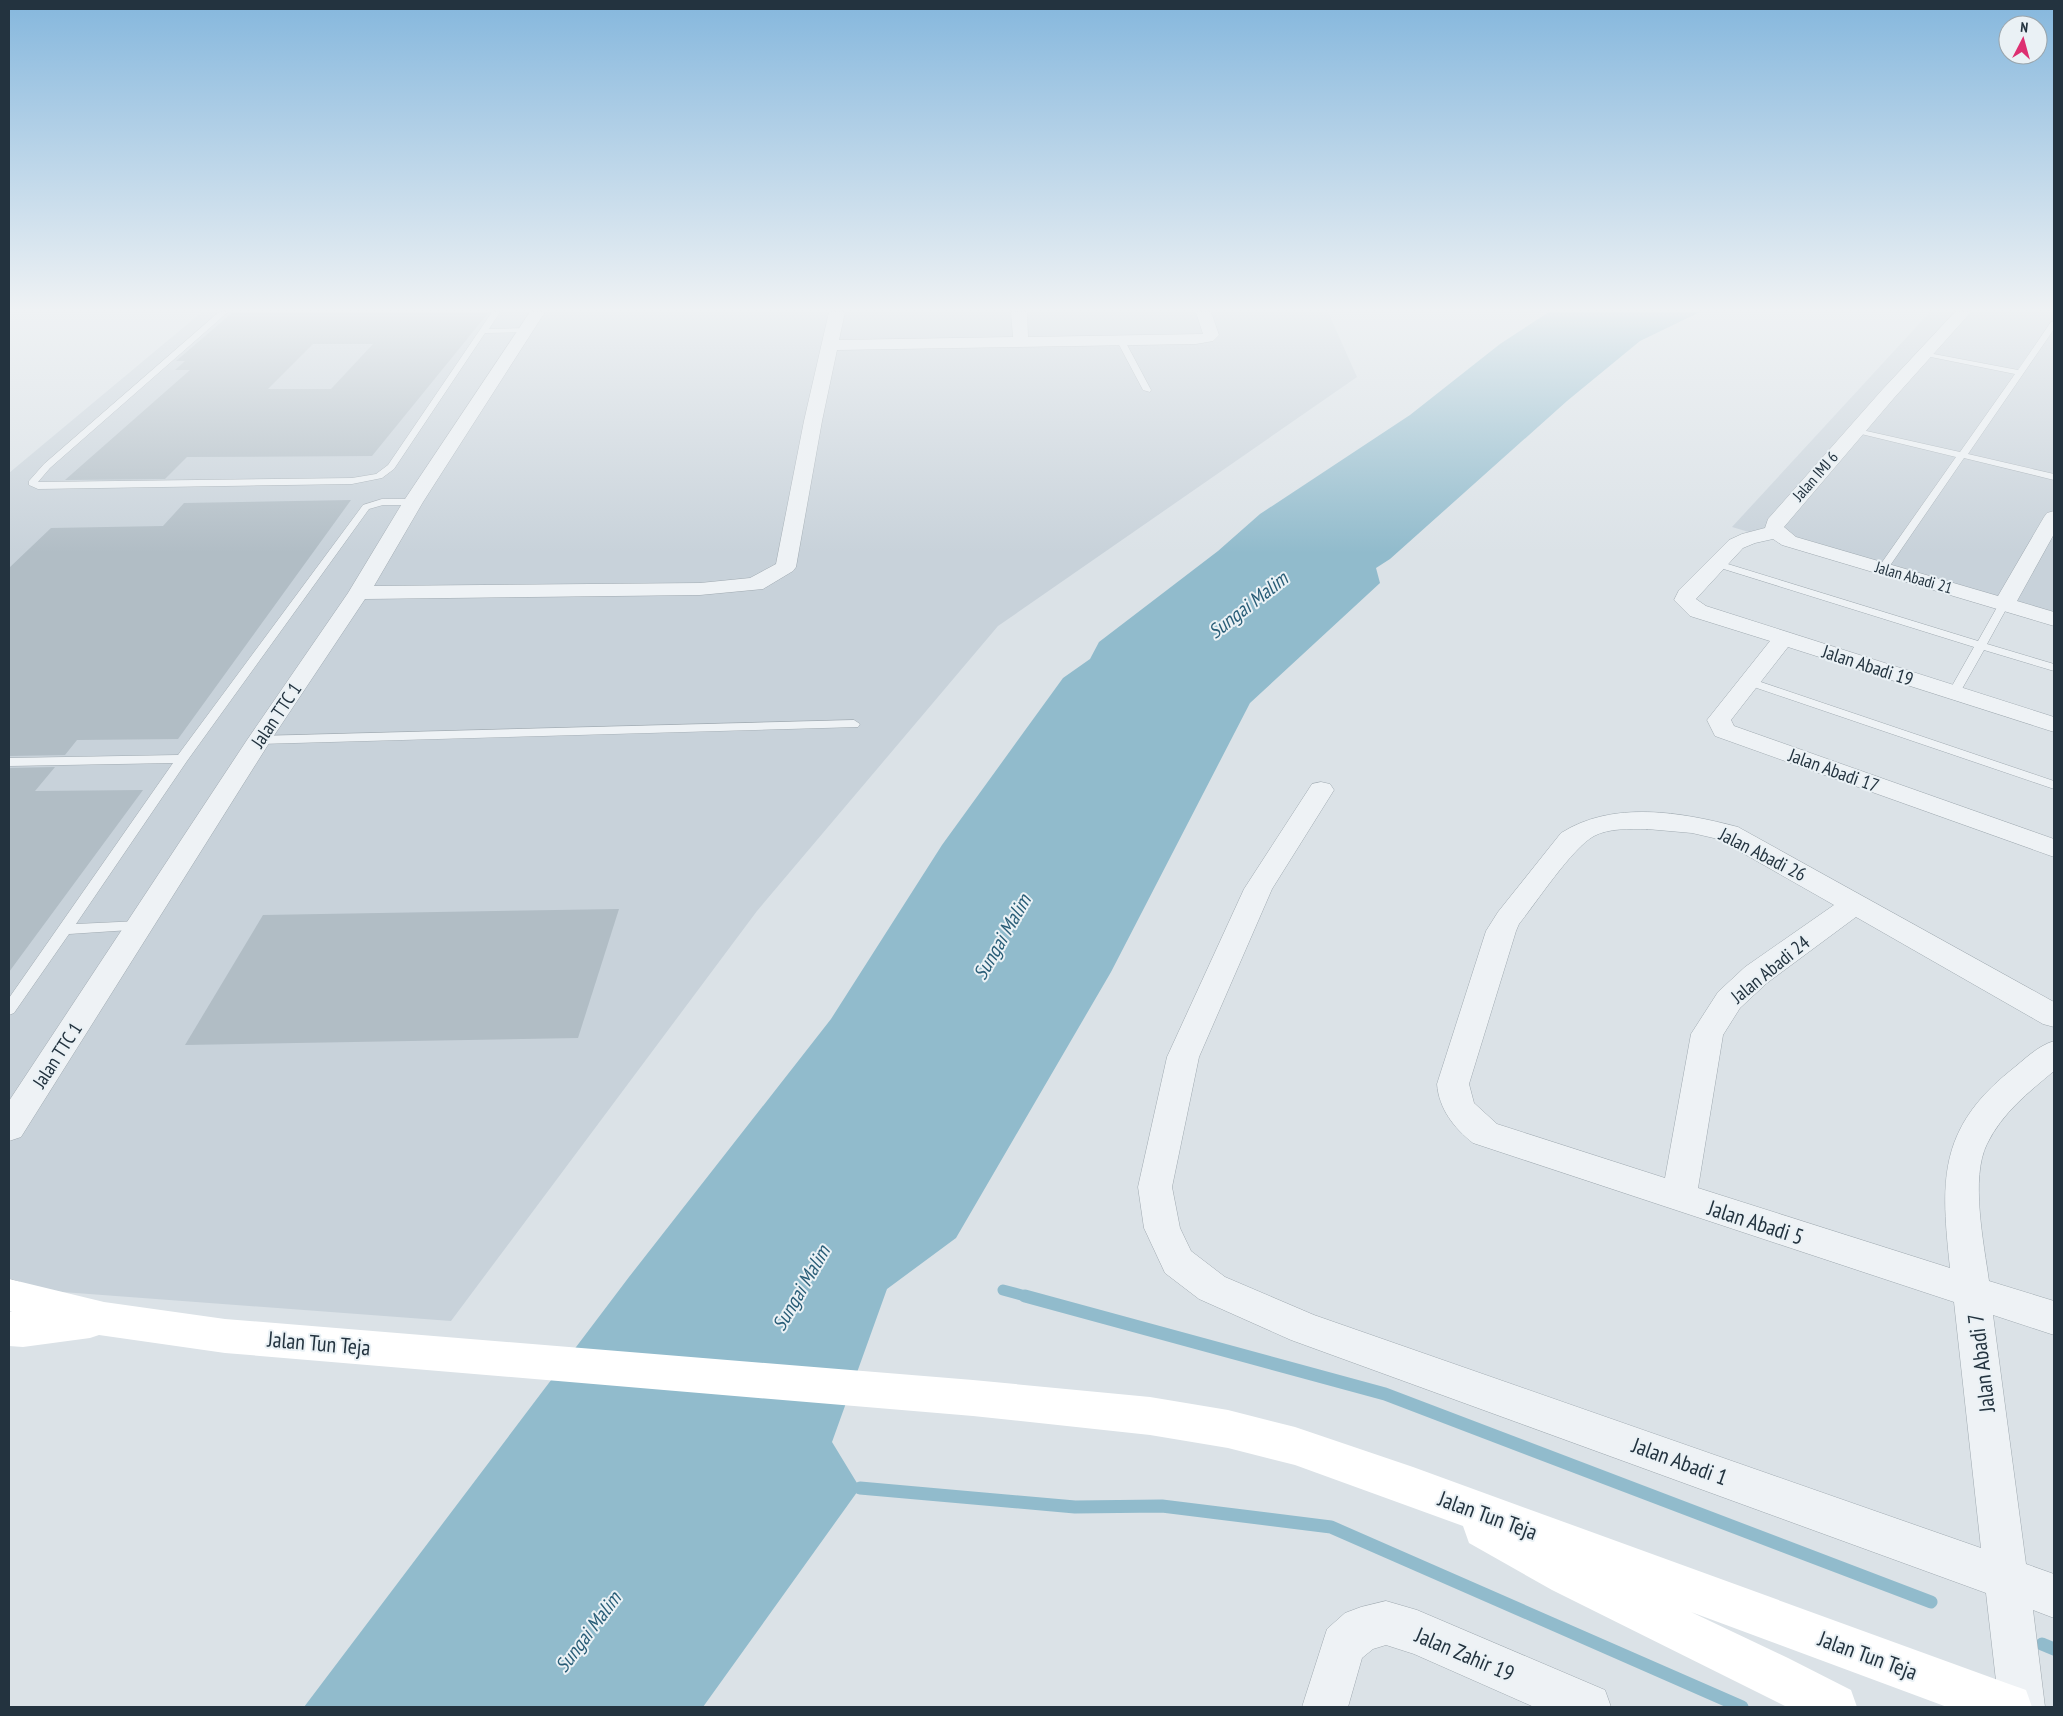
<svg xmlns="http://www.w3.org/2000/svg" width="2063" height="1716" viewBox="0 0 2063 1716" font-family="'PT Sans Narrow',sans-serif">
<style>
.built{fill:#c8d2da}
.water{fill:#91bbcc}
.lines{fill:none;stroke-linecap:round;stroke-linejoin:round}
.stream-far1{stroke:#91bbcc;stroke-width:11}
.stream{stroke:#91bbcc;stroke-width:13}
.building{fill:#b1bdc5;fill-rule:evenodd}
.lane-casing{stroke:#a0aab1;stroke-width:1}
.street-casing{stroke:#a0aab1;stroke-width:1}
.lane{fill:#eef2f5;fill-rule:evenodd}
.street{fill:#eef2f5;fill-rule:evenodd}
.secondary{fill:#fff;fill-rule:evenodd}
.labels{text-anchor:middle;stroke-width:4;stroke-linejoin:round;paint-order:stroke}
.far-street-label{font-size:16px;fill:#23333f;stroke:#eaf1f5}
.street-label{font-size:19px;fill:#23333f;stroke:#eaf1f5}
.water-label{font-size:20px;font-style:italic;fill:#295d77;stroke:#eaf1f5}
.near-street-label{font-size:22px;fill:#23333f;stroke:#eaf1f5}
</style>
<rect width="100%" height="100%" fill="#dbe2e7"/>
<g class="built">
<polygon points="202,312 1328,312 1357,377 998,626 757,911 451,1321 9,1288 9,473"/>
<polygon points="1930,312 2054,312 2054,622 1732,527"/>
</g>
<polygon class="water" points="1549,312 1700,312 1640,341 1567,401 1390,559 1376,568 1380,583 1250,703 1111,972 956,1238 887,1289 832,1442 860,1488 703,1707 304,1707 629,1277 831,1019 942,845 1063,678 1090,659 1099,642 1218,551 1260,514 1410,415 1500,344"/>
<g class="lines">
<polyline class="stream-far1" points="1003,1290 1029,1297"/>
<g class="stream">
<polyline points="1025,1296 1385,1394 1931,1602"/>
<polyline points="860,1488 1075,1507 1162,1506 1331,1527 1742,1707"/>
<polyline points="2042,1644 2054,1649"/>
</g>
</g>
<g class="building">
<path d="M233 312H489L372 456 187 457 165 479 65 480 190 370H175L185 361H176ZM313 344H373L331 389H268Z"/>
<polygon points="351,500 178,739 77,740 65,755 9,756 9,568 51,528 163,526 184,503"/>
<polygon points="55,767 35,791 143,790 9,972 9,768"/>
<polygon points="619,909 578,1038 185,1045 263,915"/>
</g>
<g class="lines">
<g class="lane-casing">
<g id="lane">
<polygon points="219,312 228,312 50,468 38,482 352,478 376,474 388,465 492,312 500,312 489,329 526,328 530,330 526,332 485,333 394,469 382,478 352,484 38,489 29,485 29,481 44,464"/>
<polygon points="2051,322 2054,322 2054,329 1968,454 2054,474 2054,480 1964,458 1887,570 1879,570 1878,568 1956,457 1853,432 1853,428 1960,452 2015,374 1926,356 1923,356 1923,352 2018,370"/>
<polygon points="1118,339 1125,341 1151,390 1150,392 1143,390 1117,341"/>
<polygon points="382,499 413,499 418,502 413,505 383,505 369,509 187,761 76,924 140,921 145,923 147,926 145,929 69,934 14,1013 9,1015 9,998 173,763 9,766 9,758 178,755 363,505"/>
<polygon points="1718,561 1978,641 2000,602 2008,602 2009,604 1987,644 2054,664 2054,671 1984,650 1958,696 1950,696 1948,693 1974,647 1714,566 1713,564"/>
<polygon points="1749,678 2054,781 2054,789 1745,684 1743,682 1745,680"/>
<polygon points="854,720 860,724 858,727 259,744 253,740 259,736"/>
</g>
</g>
<g class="street-casing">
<g id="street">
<polygon points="530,312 545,312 423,502 374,586 700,583 750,578 776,564 804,421 829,312 845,312 839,340 1013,337 1011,312 1027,312 1028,337 1203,334 1196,312 1211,312 1219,335 1213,341 1196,344 837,350 822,421 796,567 793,571 763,589 700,595 365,599 271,740 21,1137 9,1141 9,1101 247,740 348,593 403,502"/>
<polygon points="1955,312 1971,312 1894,398 1784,527 1796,537 1998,596 2044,517 2047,513 2054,511 2054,534 2017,601 2054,612 2054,626 1782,545 1773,539 1755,543 1743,548 1696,599 1706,606 2054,717 2054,732 1788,647 1731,720 1734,726 2054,839 2054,857 1715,736 1707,720 1770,641 1690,616 1674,600 1679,590 1729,540 1742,534 1765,528 1768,519 1882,390"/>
<path d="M1321 782 1330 784 1334 790 1272 889 1199 1057 1172 1187 1180 1228 1191 1251 1225 1277 1314 1315 1981 1548 1954 1302 1473 1143C1454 1128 1439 1109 1437 1084L1486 931 1498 912 1561 833C1613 800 1681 812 1738 827L2054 1002V1027L2043 1024 1856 917 1767 983 1740 1008 1723 1035 1698 1188 1950 1268C1941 1183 1937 1130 2010 1071 2024 1060 2037 1046 2054 1041V1071C2029 1092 2002 1113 1987 1144 1970 1178 1984 1244 1989 1281L2054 1301V1335L1993 1315 2026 1564 2054 1574V1618L2033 1610 2045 1707H1999L1986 1593 1291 1340 1199 1299 1165 1273 1144 1228 1138 1187 1167 1057 1244 889 1312 784ZM1647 829 1692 833 1718 839 1834 905 1745 967 1718 992 1691 1034 1665 1178 1497 1124 1474 1103 1469 1084 1516 931 1519 924C1536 903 1572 848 1594 836 1609 828 1630 829 1647 829Z"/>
<polygon points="9,1279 22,1283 28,1296 22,1308 9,1312"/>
<polygon points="1386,1601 1417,1610 1605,1690 1611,1707 1534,1707 1414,1654 1386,1645 1373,1649 1362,1658 1348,1707 1302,1707 1327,1629 1345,1613 1361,1607"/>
</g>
</g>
<use href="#lane" class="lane"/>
<use href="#street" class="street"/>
<polygon class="secondary" points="9,1279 104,1302 225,1319 973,1380 1150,1397 1228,1410 1295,1427 1413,1467 2009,1684 2026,1690 2032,1707 1947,1707 1691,1612 1788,1658 1851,1690 1857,1707 1787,1707 1552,1590 1469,1543 1463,1526 1295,1465 1228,1448 1150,1435 973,1416 225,1353 99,1335 90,1338 23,1347 9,1346 9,1312 12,1312 9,1311"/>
</g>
<linearGradient id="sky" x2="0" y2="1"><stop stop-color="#85b7dd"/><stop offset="0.56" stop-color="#eff2f4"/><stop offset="1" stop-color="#eff2f4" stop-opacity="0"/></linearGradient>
<rect width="2063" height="553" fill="url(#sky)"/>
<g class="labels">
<g class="far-street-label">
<text transform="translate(1815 476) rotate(-49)" y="6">Jalan IMJ 6</text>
<text transform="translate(1914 577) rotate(16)" y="6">Jalan Abadi 21</text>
</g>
<g class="street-label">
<text transform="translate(1868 665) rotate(18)" y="7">Jalan Abadi 19</text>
<text transform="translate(276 715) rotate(-56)" y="7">Jalan TTC 1</text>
<text transform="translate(1834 770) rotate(20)" y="7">Jalan Abadi 17</text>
<text transform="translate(1763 854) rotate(27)" y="7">Jalan Abadi 26</text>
<text transform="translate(1770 969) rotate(-39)" y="7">Jalan Abadi 24</text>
<text transform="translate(57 1055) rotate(-57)" y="7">Jalan TTC 1</text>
</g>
<g class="water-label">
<text transform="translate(1248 605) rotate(-38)" y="7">Sungai Malim</text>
<text transform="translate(1002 937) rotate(-60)" y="7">Sungai Malim</text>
<text transform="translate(801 1288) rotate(-60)" y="7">Sungai Malim</text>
<text transform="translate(588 1632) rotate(-53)" y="7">Sungai Malim</text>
</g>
<g class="near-street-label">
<text transform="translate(1756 1222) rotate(18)" y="8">Jalan Abadi 5</text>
<text transform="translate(319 1343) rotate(5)" y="8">Jalan Tun Teja</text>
<text transform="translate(1981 1363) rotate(-97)" y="8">Jalan Abadi 7</text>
<text transform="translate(1680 1461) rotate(20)" y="8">Jalan Abadi 1</text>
<text transform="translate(1488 1515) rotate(20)" y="8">Jalan Tun Teja</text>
<text transform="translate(1465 1654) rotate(23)" y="8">Jalan Zahir 19</text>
<text transform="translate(1868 1655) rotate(20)" y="8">Jalan Tun Teja</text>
</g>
</g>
<rect width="2063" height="1716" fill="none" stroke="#23333f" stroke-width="20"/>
<g transform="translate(2023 40) rotate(6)"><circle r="24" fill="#eaf1f5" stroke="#9aa5ac"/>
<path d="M0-4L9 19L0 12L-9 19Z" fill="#dd2f71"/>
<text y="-8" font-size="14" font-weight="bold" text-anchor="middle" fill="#23333f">N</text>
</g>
</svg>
